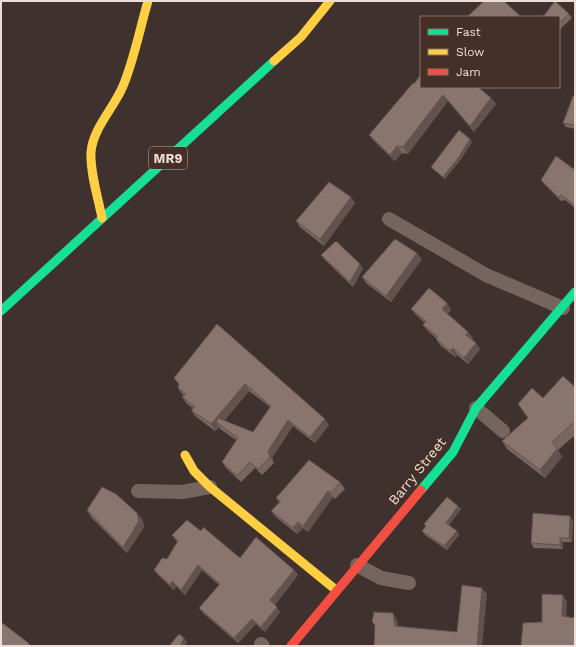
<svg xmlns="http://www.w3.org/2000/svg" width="576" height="647" viewBox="0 0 576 647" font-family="'Work Sans',sans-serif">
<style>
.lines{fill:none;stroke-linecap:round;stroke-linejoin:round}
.street{stroke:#76655f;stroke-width:14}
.fast{stroke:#16e098;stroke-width:9}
.slow{stroke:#ffcf43;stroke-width:9}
.jam{stroke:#f24e42;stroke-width:9}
.wall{fill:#77655f;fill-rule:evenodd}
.shaded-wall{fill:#61524d}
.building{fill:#8a756e;stroke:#61524d}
.labels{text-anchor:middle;stroke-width:4;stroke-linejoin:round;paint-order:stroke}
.shield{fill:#462f27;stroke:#baa9a3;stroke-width:1}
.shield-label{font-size:13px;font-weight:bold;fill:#ecddd8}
.street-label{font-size:14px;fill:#ecddd8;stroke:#462f27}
</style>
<rect width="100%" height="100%" fill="#3f322e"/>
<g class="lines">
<g class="street">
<polyline points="389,219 486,275 563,308"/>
<polyline points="476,408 503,431"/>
<polyline points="138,491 182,492 210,487"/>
<polyline points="357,565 381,578 409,583"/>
<polyline points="261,644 263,646"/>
</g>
<g class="fast">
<polyline points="1,311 274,61"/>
<polyline points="421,490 453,452 476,408 575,292"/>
</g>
<g class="slow">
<polyline points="274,61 301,37 330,1"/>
<path d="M102 218C98 197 90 173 91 152 93 128 114 108 123 86 134 60 140 28 148 1"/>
<polyline points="185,455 194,471 210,487 336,590"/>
</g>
<polyline class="jam" points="291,646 421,490"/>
</g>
<g class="wall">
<polygon points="569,14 572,18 559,30 559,17"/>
<polygon points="414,84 491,98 496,104 474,132 448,101 408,154 402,153 395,161 374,141 369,135"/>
<polygon points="575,96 575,129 566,127 563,123"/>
<polygon points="472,142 461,159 445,179 433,169 431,167"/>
<polygon points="575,170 575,208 565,200 561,201 544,184 541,180"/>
<polygon points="351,197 355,203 324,246 300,227 296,221"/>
<polygon points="321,255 363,268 353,287 324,259"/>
<polygon points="422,259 391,302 366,283 362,277"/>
<polygon points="447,303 451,310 447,314 468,332 473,338 472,339 476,343 480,349 468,364 457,355 455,357 440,345 436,339 436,338 428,331 423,325 425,323 416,315 411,309"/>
<path d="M217 324 329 425 315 443 293 426 272 458 274 463 262 475 255 468 241 482 226 468 222 462 236 440 220 429 219 427 215 431 195 416 191 410 193 408 187 404 182 397 184 395 182 394 178 388ZM249 391 270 407 253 432 224 421Z"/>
<polygon points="575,387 575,435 558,450 562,457 545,478 507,449 502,441 528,418 543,398"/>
<polygon points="340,482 345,489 335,499 333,497 308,532 303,528 297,534 276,517 271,511 279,502 276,498"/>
<polygon points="458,506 461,509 449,525 457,531 459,535 447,550 425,535 422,531 426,526 424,524"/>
<polygon points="87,510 142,519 144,527 127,553 91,517"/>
<polygon points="573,520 572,542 563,542 563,549 534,548 531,543"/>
<polygon points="201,531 240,558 294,570 298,575 275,605 280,612 265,632 256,624 238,643 203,613 199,608 219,585 202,570 185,595 176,586 174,590 158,575 154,570 167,559 177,542 172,535"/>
</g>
<g class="shaded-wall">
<polygon points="443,95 448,101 408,154 403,147"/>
<polygon points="491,98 496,104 474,132 470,126"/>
<polygon points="470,139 472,142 461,159 445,179 443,177"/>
<polygon points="397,146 402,153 395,161 390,155"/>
<polygon points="351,197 355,203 324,246 320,239"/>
<polygon points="417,253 422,259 391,302 386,296"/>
<polygon points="360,264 363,268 353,287 350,282"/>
<polygon points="447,303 451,310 446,316 442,309"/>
<polygon points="468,332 473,338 470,341 466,335"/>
<polygon points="476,343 480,349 468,364 464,358"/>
<polygon points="453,348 457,355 455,357 450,351"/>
<polygon points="245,384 249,391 220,425 216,422 219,427 215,431 211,424"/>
<polygon points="325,419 329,425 315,443 310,437"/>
<polygon points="288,420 293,426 272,458 274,463 270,457 268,451"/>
<polygon points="557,449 562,457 545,478 540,470"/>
<polygon points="328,491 333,497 308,532 303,526"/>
<polygon points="458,506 461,509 448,526 446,523"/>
<polygon points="137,513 142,519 144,527 127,553 123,547"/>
<polygon points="570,516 573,520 572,542 569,538"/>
<polygon points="298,522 303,528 297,534 293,528"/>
<polygon points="457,531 459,535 447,550 444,546"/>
<polygon points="560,538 563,542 563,549 560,545"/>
<polygon points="198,565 202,570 185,595 181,590"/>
<polygon points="294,570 298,575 274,606 270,600"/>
<polygon points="172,581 176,586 174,590 170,585"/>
<polygon points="482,588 487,594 482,646 477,646"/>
<polygon points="563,595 567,602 566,622 562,616"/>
<polygon points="277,607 280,612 265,632 261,627"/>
<polygon points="393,613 397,620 400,632 395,626"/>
<polygon points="252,619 256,624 238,643 234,638"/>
<polygon points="184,638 187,642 185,646 180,646"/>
</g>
<g class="building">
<polygon points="484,1 504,1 520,16 519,17 467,17"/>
<polygon points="555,1 569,14 559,23 559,17 543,17"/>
<polygon points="421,74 421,87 478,87 491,98 470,126 443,95 403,147 397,146 390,155 369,135 413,83 414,84"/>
<polygon points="573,96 575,96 575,125 563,123"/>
<polygon points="459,130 470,139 459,157 443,177 431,167"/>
<polygon points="556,156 575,170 575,203 574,205 562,195 558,197 541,180"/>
<polygon points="329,182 351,197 320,239 296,221"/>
<polygon points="395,239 417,253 386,296 362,277"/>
<polygon points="336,241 360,264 350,282 321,255"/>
<polygon points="429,288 447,303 442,309 468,332 466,335 476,343 464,358 453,348 450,351 436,339 438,337 423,325 426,321 411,309"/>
<polygon points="217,324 325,419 310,437 288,420 268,451 270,457 258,469 250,462 237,476 222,462 238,438 216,422 218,418 253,432 271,406 245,384 211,424 191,410 195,407 182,397 186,394 178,388 179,384 174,378"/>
<polygon points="563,376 575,387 575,424 573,423 552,442 557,449 540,470 502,441 528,418 518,404 532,388 543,398"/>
<polygon points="309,460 340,482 331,493 328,491 303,526 298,522 293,528 271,511 281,501 276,498"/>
<polygon points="102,487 116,494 137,513 139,521 123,547 87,510"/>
<polygon points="447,497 458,506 446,523 457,531 444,546 422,531 426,526 424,524"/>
<polygon points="533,513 570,516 569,538 560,538 560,545 531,543"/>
<polygon points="187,520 201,531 203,527 240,558 256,537 294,570 270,600 277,607 261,627 252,619 234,638 199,608 220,584 198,565 181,590 172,581 170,585 154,570 162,558 167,559 178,541 172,535"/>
<polygon points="462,585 482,588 477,646 374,646 375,625 372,622 374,612 393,613 395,626 457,632"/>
<polygon points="542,594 563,595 562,616 575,618 575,646 523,646 521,644 523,623 542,622"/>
<polygon points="1,622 26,641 31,646 1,646"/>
<polygon points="179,634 184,638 180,646 169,646"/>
</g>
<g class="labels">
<rect class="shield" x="149" y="147" width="38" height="22" rx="3"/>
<g class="shield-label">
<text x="168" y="163">MR9</text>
</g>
<g class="street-label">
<text transform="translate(417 471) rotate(-51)" y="5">Barry Street</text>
</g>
</g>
<rect width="576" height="647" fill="none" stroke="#ecddd8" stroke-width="4"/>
<rect x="420" y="16" width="140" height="72" fill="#462f27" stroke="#88756e"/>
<rect x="428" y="29" width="20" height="6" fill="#16e098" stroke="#88756e"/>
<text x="456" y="36" font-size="12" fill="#ecddd8">Fast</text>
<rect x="428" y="49" width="20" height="6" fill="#ffcf43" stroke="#88756e"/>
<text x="456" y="56" font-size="12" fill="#ecddd8">Slow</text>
<rect x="428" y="69" width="20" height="6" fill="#f24e42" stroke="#88756e"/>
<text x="456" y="76" font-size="12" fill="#ecddd8">Jam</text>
</svg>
